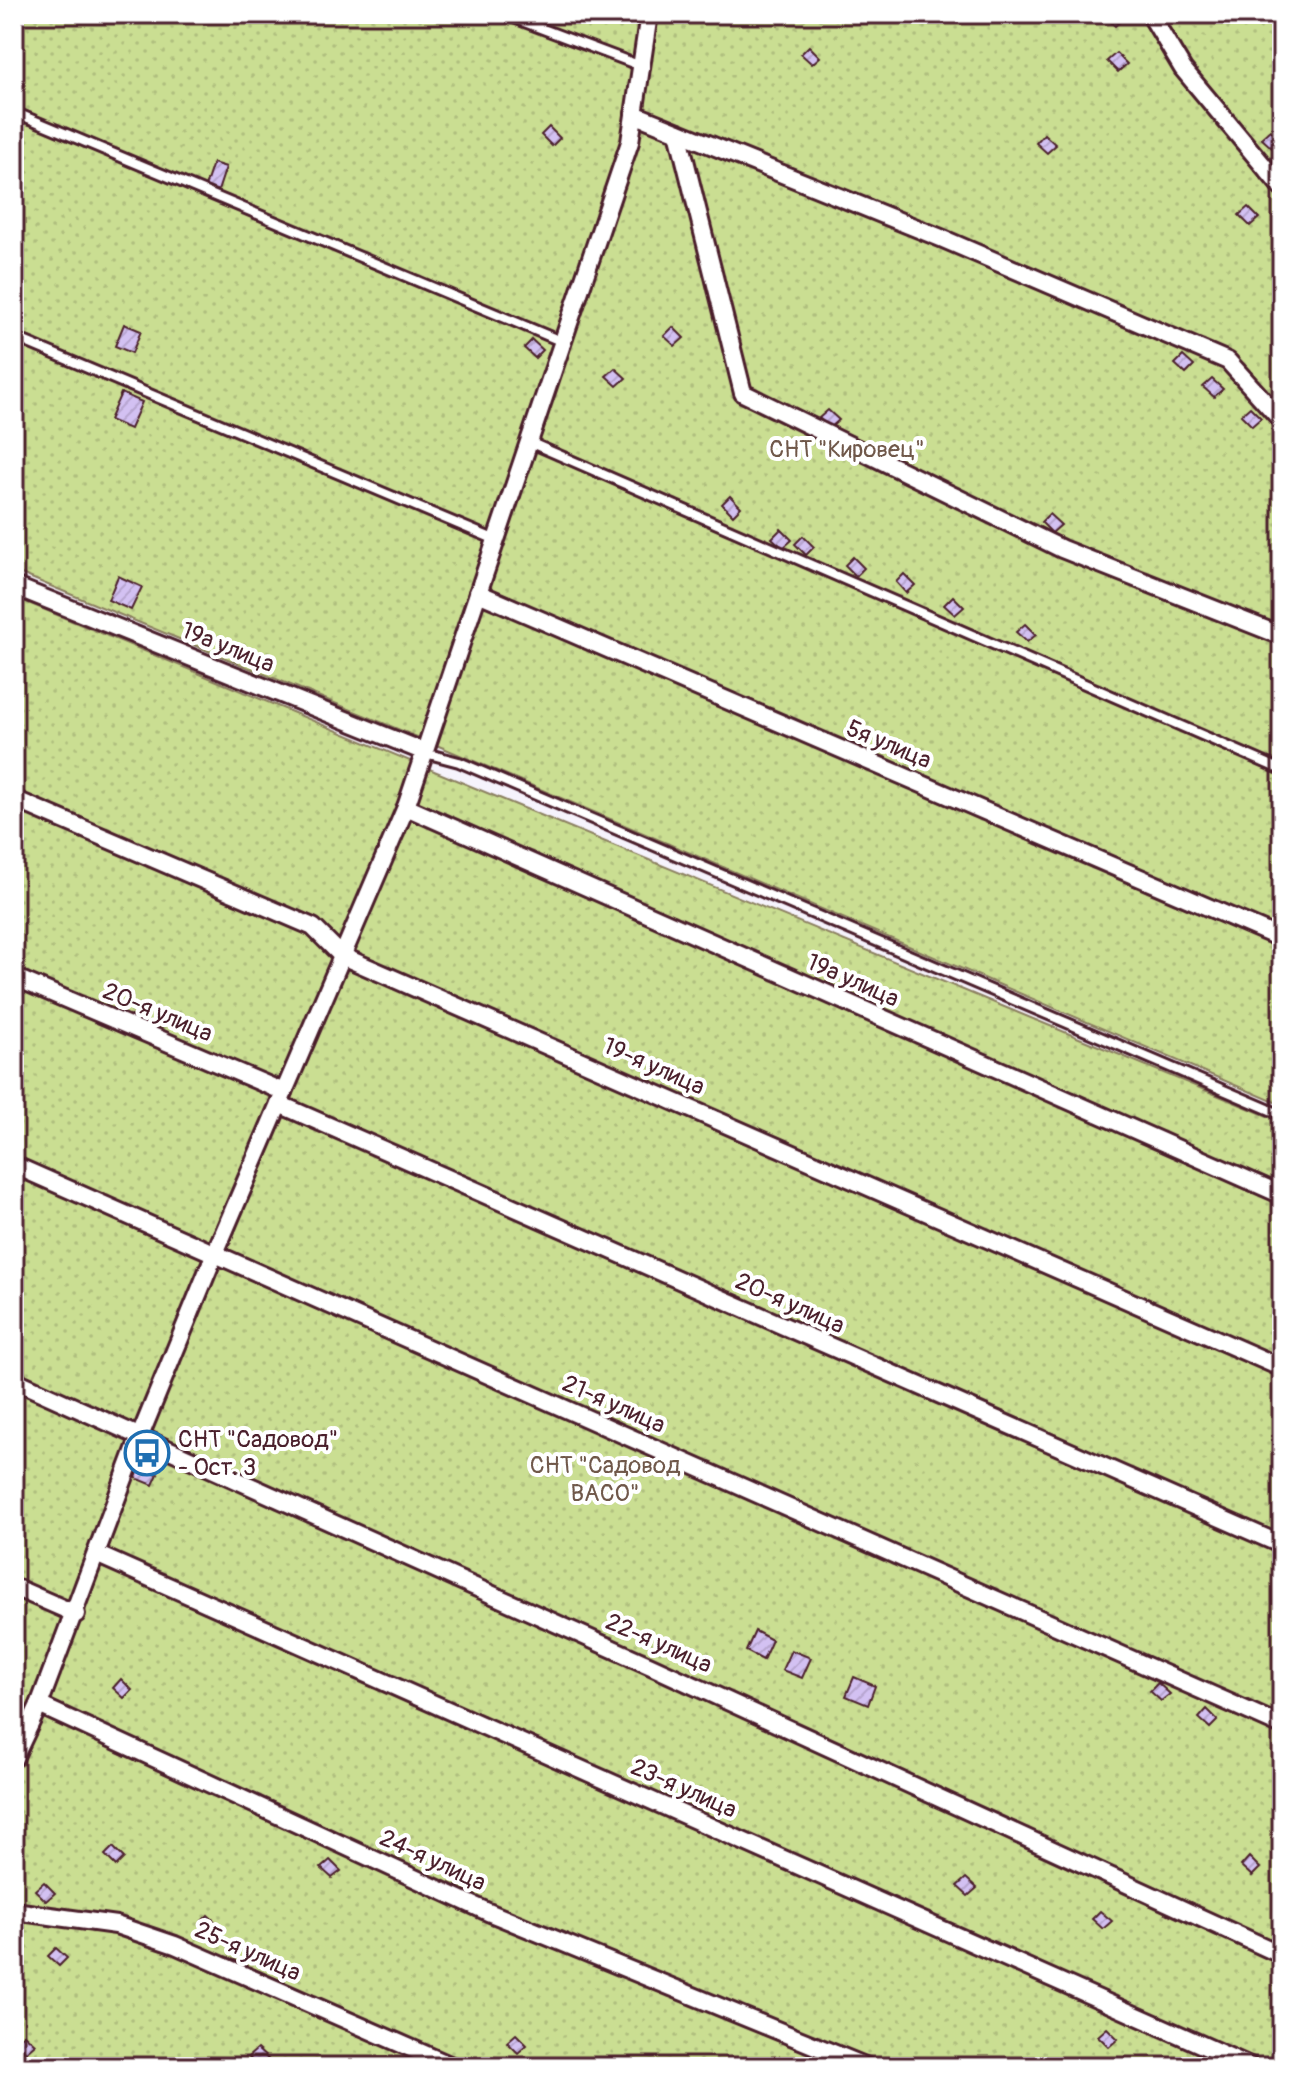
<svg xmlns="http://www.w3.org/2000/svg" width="1296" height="2081" viewBox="0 0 1296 2081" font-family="Pangolin,sans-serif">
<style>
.garden{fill:url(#garden-dots);stroke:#8a7e5e;stroke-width:2}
.building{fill:url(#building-hatch);stroke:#4a1f2b;stroke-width:2}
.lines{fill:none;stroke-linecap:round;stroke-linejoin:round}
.lane-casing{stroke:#4a1f2b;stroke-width:14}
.street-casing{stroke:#4a1f2b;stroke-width:22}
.lane{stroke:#fff;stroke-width:8}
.street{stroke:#fff;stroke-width:16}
.labels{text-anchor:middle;stroke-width:8;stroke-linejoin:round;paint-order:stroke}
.park-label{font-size:24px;fill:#70584a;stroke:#fff}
.street-label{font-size:24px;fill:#4a1f2b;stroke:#fff}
.poi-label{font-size:24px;fill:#4a1f2b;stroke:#fff;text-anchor:start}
</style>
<defs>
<pattern id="garden-dots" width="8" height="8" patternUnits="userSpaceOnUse" patternTransform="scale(2)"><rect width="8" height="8" fill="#cade92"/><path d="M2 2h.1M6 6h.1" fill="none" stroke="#afbe7e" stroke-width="1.8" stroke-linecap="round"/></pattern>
<pattern id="building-hatch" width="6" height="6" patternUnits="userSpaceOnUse" patternTransform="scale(2)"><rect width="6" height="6" fill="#d3c1f2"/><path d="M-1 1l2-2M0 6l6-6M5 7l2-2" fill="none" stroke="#b7a5d0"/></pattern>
</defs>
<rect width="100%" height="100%" fill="#f6f3fc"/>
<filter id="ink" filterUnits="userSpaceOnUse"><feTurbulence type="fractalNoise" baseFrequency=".0125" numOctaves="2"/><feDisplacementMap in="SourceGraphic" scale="16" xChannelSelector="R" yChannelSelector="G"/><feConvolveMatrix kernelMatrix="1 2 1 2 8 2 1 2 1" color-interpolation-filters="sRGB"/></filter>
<g filter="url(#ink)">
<g class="garden">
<polygon points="14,14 1282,14 1282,1105 434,744 14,571"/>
<polygon points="14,597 1282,1122 1282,2067 14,2067"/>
</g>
<g class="building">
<polygon points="1106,14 1119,14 1124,18 1115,26 1104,16"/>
<polygon points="809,46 820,57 812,64 801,54"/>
<polygon points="1116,53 1127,64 1118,72 1107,61"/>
<polygon points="549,127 560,138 552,146 541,135"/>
<polygon points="1270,130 1281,140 1272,148 1261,138"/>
<polygon points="1044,134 1056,145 1047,153 1036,143"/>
<polygon points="213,163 226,167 218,191 205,187"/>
<polygon points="1248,207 1259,218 1250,226 1239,215"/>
<polygon points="124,324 141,331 132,353 115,346"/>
<polygon points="673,327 684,338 675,346 664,336"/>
<polygon points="532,340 543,350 535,358 524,348"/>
<polygon points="1183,356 1194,366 1186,374 1175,364"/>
<polygon points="615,368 626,378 617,386 606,376"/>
<polygon points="1212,379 1223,389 1214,397 1203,387"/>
<polygon points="121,393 142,402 130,429 109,420"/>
<polygon points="1250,407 1261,418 1252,426 1241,415"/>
<polygon points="828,410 839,420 830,428 819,418"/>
<polygon points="730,496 741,507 733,515 722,504"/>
<polygon points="1049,514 1061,525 1052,533 1041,522"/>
<polygon points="781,529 792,540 783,548 772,538"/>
<polygon points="803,536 814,547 806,555 795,544"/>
<polygon points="853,557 864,568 856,576 845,565"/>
<polygon points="904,574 915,585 906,593 896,582"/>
<polygon points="118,576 142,587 131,610 108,600"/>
<polygon points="953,596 964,607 955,615 944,605"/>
<polygon points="1025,624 1036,635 1027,642 1016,632"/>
<polygon points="140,1467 158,1474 153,1485 136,1478"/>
<polygon points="755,1631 772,1640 763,1660 746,1651"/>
<polygon points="791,1650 811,1658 802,1678 782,1670"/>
<polygon points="854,1677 875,1686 868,1705 846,1696"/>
<polygon points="121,1679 132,1690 124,1698 113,1688"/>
<polygon points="1158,1683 1170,1694 1161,1701 1150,1691"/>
<polygon points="1207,1709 1218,1720 1210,1728 1199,1718"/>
<polygon points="113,1847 124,1858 116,1866 105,1855"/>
<polygon points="1249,1857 1260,1868 1252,1876 1241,1866"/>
<polygon points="330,1860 341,1871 332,1878 321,1868"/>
<polygon points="966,1878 977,1888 968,1896 957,1886"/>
<polygon points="44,1882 55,1893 46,1901 35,1890"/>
<polygon points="1100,1911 1112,1921 1103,1929 1092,1919"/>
<polygon points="208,1915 220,1926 211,1934 200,1923"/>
<polygon points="56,1948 67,1958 59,1966 48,1956"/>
<polygon points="1107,2028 1118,2039 1109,2047 1098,2036"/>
<polygon points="24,2034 35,2044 26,2052 15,2042"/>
<polygon points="516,2034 527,2045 518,2053 507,2042"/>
<polygon points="257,2049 268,2059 260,2067 248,2057"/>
</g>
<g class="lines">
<g class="lane-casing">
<g id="lane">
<polyline points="503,14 641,66"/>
<polyline points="14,112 563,342"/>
<polyline points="14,337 496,540"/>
<polyline points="529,442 1282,770"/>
<polyline points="425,753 459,762 1282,1115"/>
</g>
</g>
<g class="street-casing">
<g id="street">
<polyline points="1150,14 1183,69 1282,188"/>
<polyline points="634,114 941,238 1228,361 1282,421"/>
<polyline points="678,132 743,393 1062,549 1282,636"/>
<polyline points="14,586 425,752"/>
<polyline points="478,593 1282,939"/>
<polyline points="14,799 313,927 342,956 1282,1368"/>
<polyline points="406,807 1282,1195"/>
<polyline points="14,977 284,1092"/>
<polyline points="279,1104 1282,1545"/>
<polyline points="14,1165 1282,1726"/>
<polyline points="14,1380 651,1666 1282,1955"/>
<polyline points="96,1554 1252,2067"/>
<polyline points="14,1587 76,1614"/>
<polyline points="39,1705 140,1436 215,1253 406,807 630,142 649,14"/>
<polyline points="14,1758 39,1705 488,1912 867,2067"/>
<polyline points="14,1911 116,1925 175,1945 454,2067"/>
</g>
</g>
<use href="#lane" class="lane"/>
<use href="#street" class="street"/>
</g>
</g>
<defs>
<g id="bus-ring" transform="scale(2.3)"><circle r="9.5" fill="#fff" stroke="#1f6fb2" stroke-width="1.5"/><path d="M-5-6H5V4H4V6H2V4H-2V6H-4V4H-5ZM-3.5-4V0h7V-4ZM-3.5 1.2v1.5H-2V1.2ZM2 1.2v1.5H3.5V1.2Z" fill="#1f6fb2"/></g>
</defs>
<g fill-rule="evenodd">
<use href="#bus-ring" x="147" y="1453"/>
</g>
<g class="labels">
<g class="park-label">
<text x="847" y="457">СНТ "Кировец"</text>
<text x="605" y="1473">СНТ "Садовод<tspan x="605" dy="28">ВАСО"</tspan></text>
</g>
<g class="street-label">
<text transform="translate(228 647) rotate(22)" y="8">19а улица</text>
<text transform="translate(889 744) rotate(23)" y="8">5я улица</text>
<text transform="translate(853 980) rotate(24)" y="8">19а улица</text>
<text transform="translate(158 1012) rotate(23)" y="8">20-я улица</text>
<text transform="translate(654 1066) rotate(24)" y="8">19-я улица</text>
<text transform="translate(790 1303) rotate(24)" y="8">20-я улица</text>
<text transform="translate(614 1404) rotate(24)" y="8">21-я улица</text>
<text transform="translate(659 1643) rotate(24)" y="8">22-я улица</text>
<text transform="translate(684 1788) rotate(24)" y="8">23-я улица</text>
<text transform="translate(433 1860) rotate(25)" y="8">24-я улица</text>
<text transform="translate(248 1951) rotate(24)" y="8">25-я улица</text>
</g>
<g class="poi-label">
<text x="178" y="1447">СНТ "Садовод"<tspan x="178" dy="28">- Ост. 3</tspan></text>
</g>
</g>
<rect width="1296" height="2081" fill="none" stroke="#fff" stroke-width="48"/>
<rect x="24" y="24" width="1248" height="2033" fill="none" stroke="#4a1f2b" stroke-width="3" filter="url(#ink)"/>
</svg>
